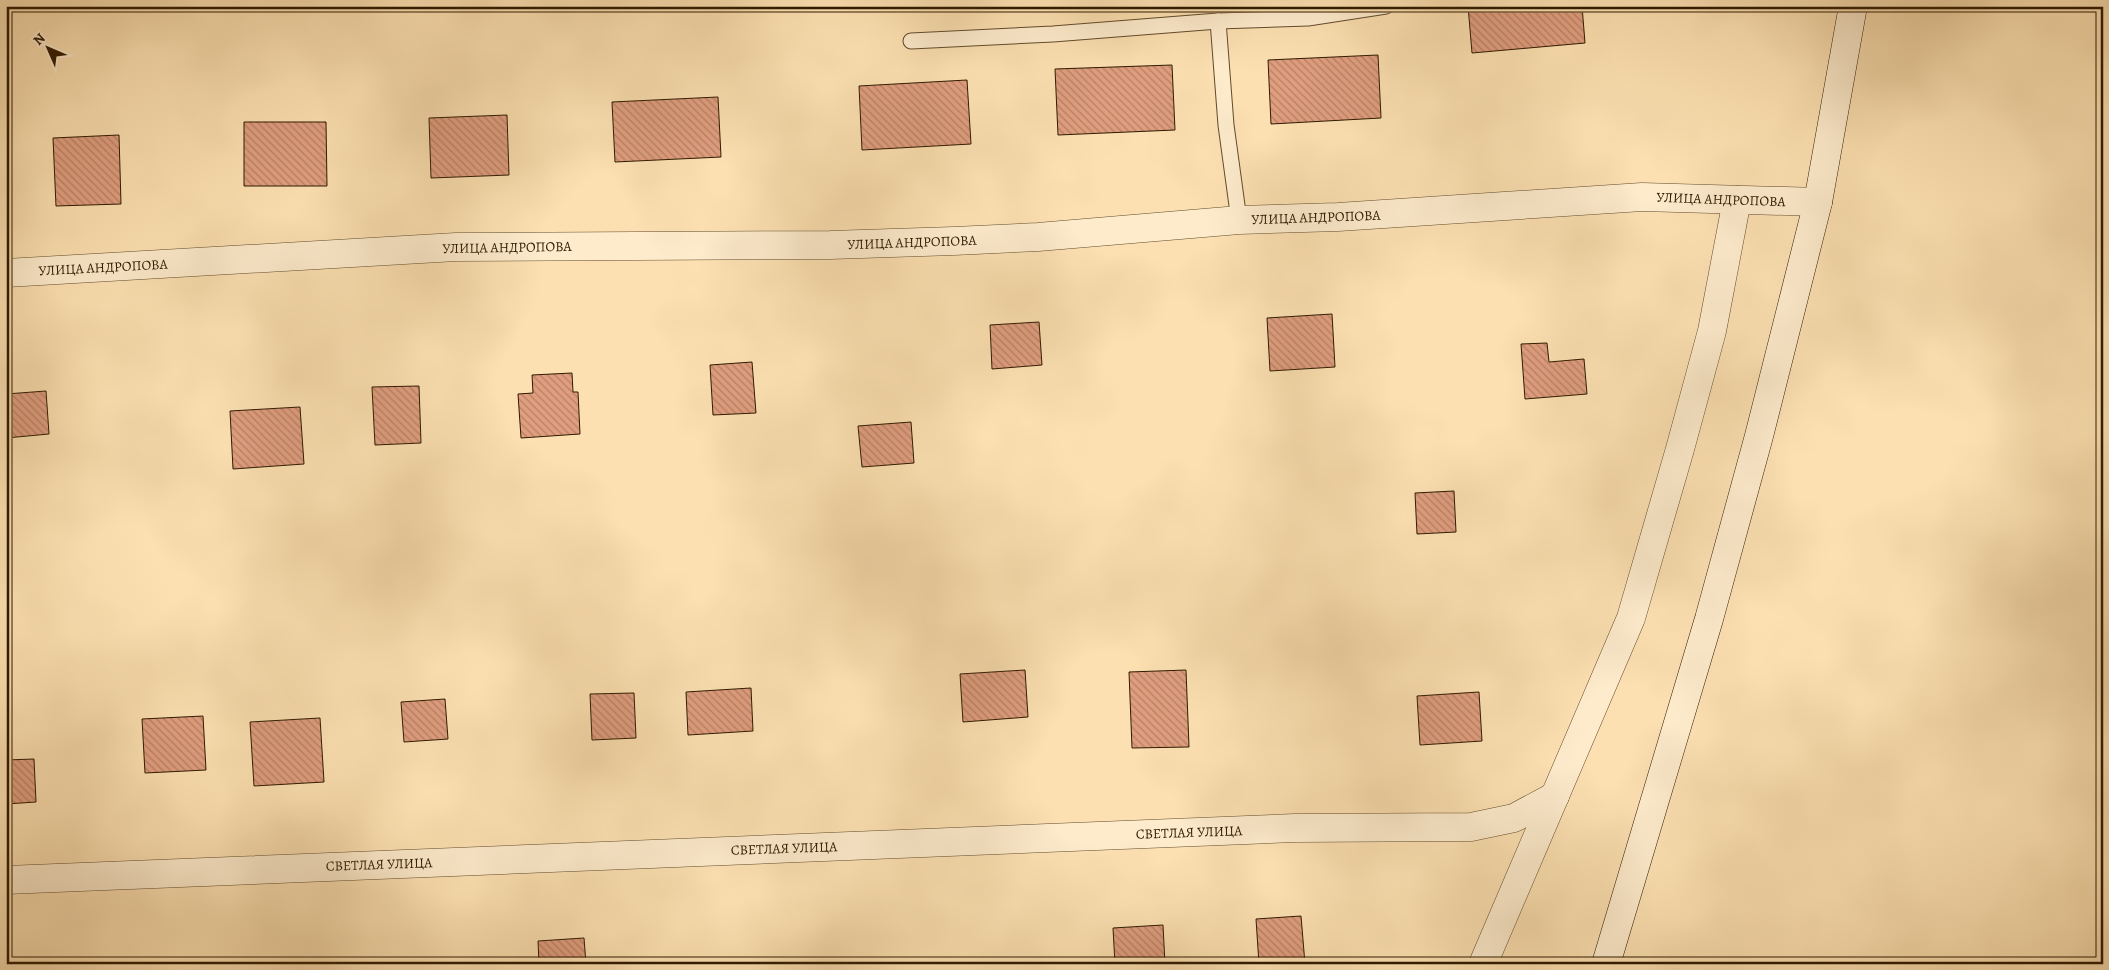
<svg xmlns="http://www.w3.org/2000/svg" width="2109" height="970" viewBox="0 0 2109 970" font-family="Alegreya,serif">
<style>
.building{fill:url(#building-back-hatch);stroke:#2f1a00}
.lines{fill:none;stroke-linecap:round;stroke-linejoin:round}
.service-casing{stroke:#624c2c;stroke-width:17}
.minor-casing{stroke:#624c2c;stroke-width:29}
.tertiary-casing{stroke:#624c2c;stroke-width:29}
.secondary-casing{stroke:#2f1a00;stroke-width:29}
.service{stroke:#fdebcc;stroke-width:15}
.minor{stroke:#fdebcc;stroke-width:28}
.tertiary{stroke:#fdebcc;stroke-width:28}
.secondary{stroke:#fdebcc;stroke-width:28}
.labels{text-anchor:middle;stroke-width:4;stroke-linejoin:round;paint-order:stroke}
.street-label{font-size:14px;fill:#2f1a00;stroke:#fdebcc}
</style>
<defs>
<pattern id="building-back-hatch" width="6" height="6" patternUnits="userSpaceOnUse" patternTransform="scale(1.25)"><rect width="6" height="6" fill="#e09e7f"/><path d="M-1 5l2 2M0 0l6 6M5-1l2 2" fill="none" stroke="#b68066"/></pattern>
</defs>
<rect width="100%" height="100%" fill="#fce0b1"/>
<filter id="stains"><feTurbulence type="fractalNoise" baseFrequency=".004" numOctaves="4"/><feColorMatrix values="0 0 0 0 .2 0 0 0 0 .09 0 0 0 0 .02 0 0 0 .5 -.17"/></filter>
<radialGradient id="worn" r=".72"><stop offset=".6" stop-color="#630" stop-opacity="0"/><stop offset="1" stop-color="#630" stop-opacity=".3"/></radialGradient>
<g class="building">
<polygon points="1468,6 1582,6 1585,43 1472,53"/>
<polygon points="1378,55 1381,118 1271,124 1268,60"/>
<polygon points="1172,65 1175,130 1058,135 1055,69"/>
<polygon points="967,80 971,144 862,150 859,86"/>
<polygon points="718,97 721,157 615,162 612,102"/>
<polygon points="507,115 509,175 431,178 429,118"/>
<polygon points="244,122 326,122 327,186 244,186"/>
<polygon points="119,135 121,204 56,206 53,138"/>
<polygon points="1332,314 1335,367 1270,371 1267,318"/>
<polygon points="1039,322 1042,365 992,369 990,325"/>
<polygon points="1547,343 1549,362 1584,359 1587,394 1525,399 1521,344"/>
<polygon points="752,362 756,413 713,415 710,365"/>
<polygon points="572,373 573,392 578,392 580,434 521,438 518,394 533,393 532,375"/>
<polygon points="419,386 421,443 375,445 372,387"/>
<polygon points="46,391 49,434 6,438 6,394"/>
<polygon points="300,407 304,464 233,469 230,411"/>
<polygon points="911,422 914,463 862,467 858,426"/>
<polygon points="1454,491 1456,532 1417,534 1415,493"/>
<polygon points="1025,670 1028,717 963,722 960,674"/>
<polygon points="1186,670 1189,747 1132,748 1129,672"/>
<polygon points="751,688 753,731 688,735 686,692"/>
<polygon points="1479,692 1482,741 1420,745 1417,696"/>
<polygon points="634,693 636,738 592,740 590,694"/>
<polygon points="445,699 448,739 404,742 401,702"/>
<polygon points="203,716 206,770 145,773 142,719"/>
<polygon points="320,718 324,782 254,786 250,722"/>
<polygon points="34,759 36,802 6,804 6,760"/>
<polygon points="1301,916 1305,964 1259,964 1256,919"/>
<polygon points="1163,925 1165,964 1115,964 1113,928"/>
<polygon points="584,938 586,964 539,964 538,941"/>
</g>
<g class="lines">
<g class="service-casing">
<g id="service">
<polyline points="1218,21 1226,125 1239,220"/>
<polyline points="911,41 1053,34 1218,21 1308,18 1386,6"/>
</g>
</g>
<g class="minor-casing">
<g id="minor">
<polyline points="6,880 1295,828 1471,827 1514,818 1555,796"/>
<polyline points="1483,964 1631,618 1680,449 1712,331 1737,200"/>
</g>
</g>
<g class="tertiary-casing">
<polyline id="tertiary" points="6,273 456,247 830,245 954,241 1038,237 1239,220 1338,217 1642,197 1818,202"/>
</g>
<g class="secondary-casing">
<polyline id="secondary" points="1606,964 1709,619 1759,436 1818,202 1853,6"/>
</g>
<use href="#service" class="service"/>
<use href="#minor" class="minor"/>
<use href="#tertiary" class="tertiary"/>
<use href="#secondary" class="secondary"/>
</g>
<g class="labels">
<g class="street-label">
<text transform="translate(1721 199) rotate(2)" y="5">УЛИЦА АНДРОПОВА</text>
<text transform="translate(1316 217) rotate(-2)" y="5">УЛИЦА АНДРОПОВА</text>
<text transform="translate(912 242) rotate(-2)" y="5">УЛИЦА АНДРОПОВА</text>
<text transform="translate(507 247) rotate(-1)" y="5">УЛИЦА АНДРОПОВА</text>
<text transform="translate(103 267) rotate(-3)" y="5">УЛИЦА АНДРОПОВА</text>
<text transform="translate(1189 832) rotate(-2)" y="5">СВЕТЛАЯ УЛИЦА</text>
<text transform="translate(784 848) rotate(-2)" y="5">СВЕТЛАЯ УЛИЦА</text>
<text transform="translate(379 864) rotate(-2)" y="5">СВЕТЛАЯ УЛИЦА</text>
</g>
</g>
<rect width="2109" height="970" fill="none" stroke="#fce0b1" stroke-width="25"/>
<rect x="8" y="8" width="2094" height="955" fill="none" stroke="#2f1a00" stroke-width="2.5"/>
<rect x="12" y="12" width="2084" height="945" fill="none" stroke="#2f1a00"/>
<g transform="translate(48 48) rotate(315)" stroke="#fdebcc" stroke-width="4" paint-order="stroke">
<path d="M0-4L9 19L0 12L-9 19Z" fill="#2f1a00"/>
<text y="-8" font-size="14" font-weight="bold" text-anchor="middle" fill="#2f1a00">N</text>
</g>
<rect width="100%" height="100%" filter="url(#stains)"/>
<rect width="100%" height="100%" fill="url(#worn)"/>
</svg>
